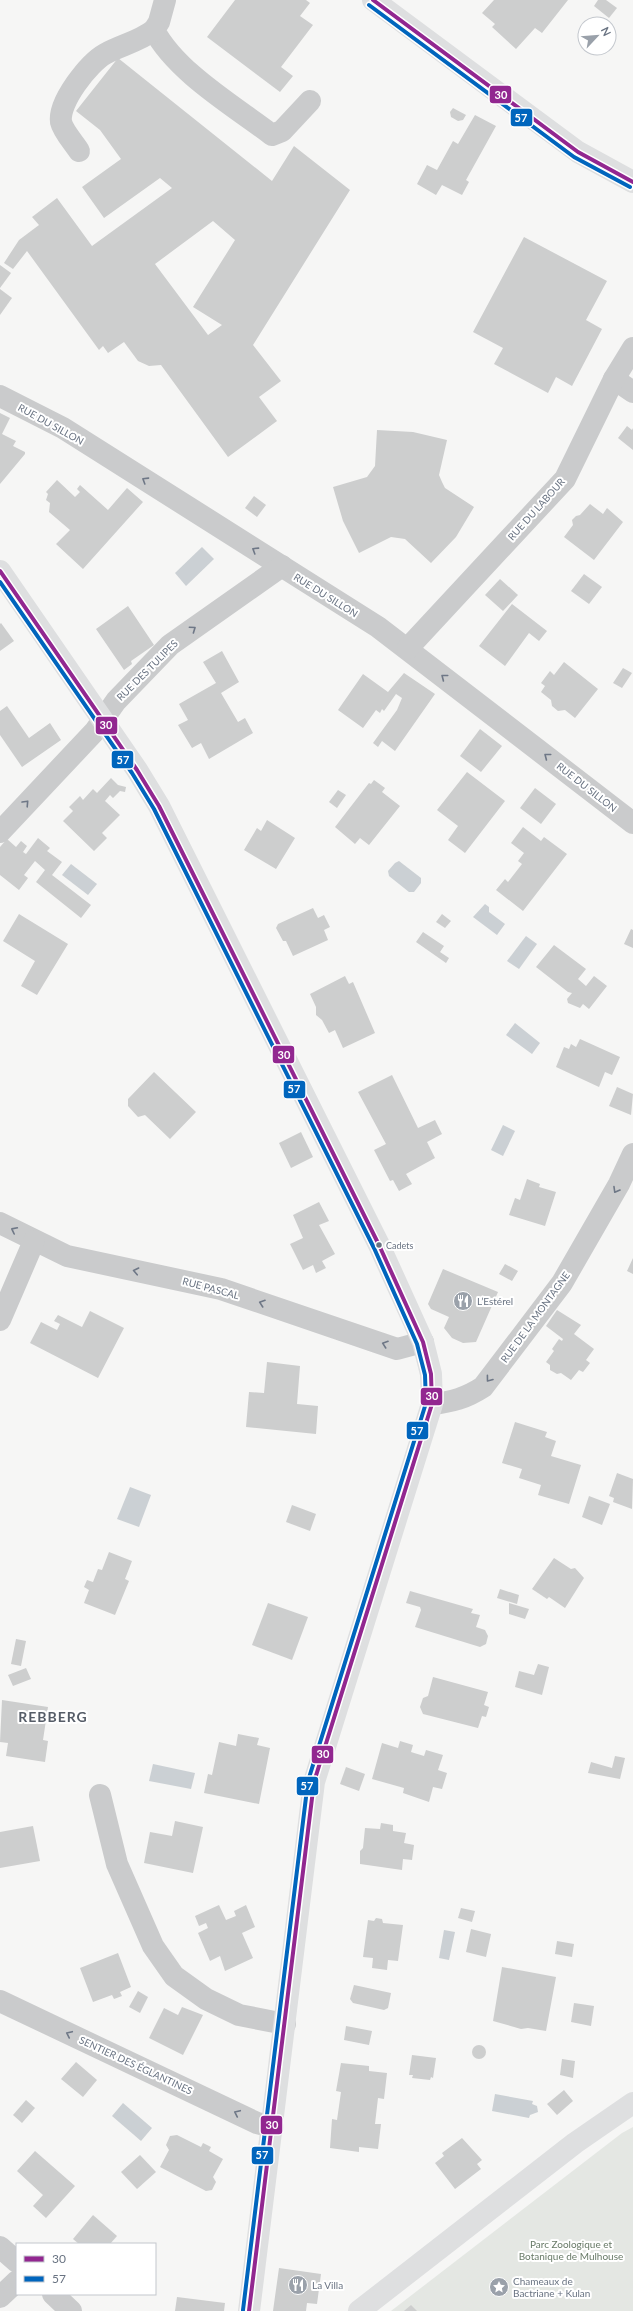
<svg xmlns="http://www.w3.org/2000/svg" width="633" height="2311" viewBox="0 0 633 2311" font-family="Lato,sans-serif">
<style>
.green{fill:#e4e7e3}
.water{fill:#cbd0d4}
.building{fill:#cdcece;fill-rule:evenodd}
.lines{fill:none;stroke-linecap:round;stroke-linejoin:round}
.minor{stroke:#cacbcc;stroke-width:22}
.major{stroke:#dedfe0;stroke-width:22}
.bus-1-casing{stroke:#fff;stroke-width:7}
.bus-2-casing{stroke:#fff;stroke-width:7}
.bus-1{stroke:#922790;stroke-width:4}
.bus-2{stroke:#0065bd;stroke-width:4}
.oneway{stroke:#6e7786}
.bus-dot{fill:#697382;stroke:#fff;stroke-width:1.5}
.labels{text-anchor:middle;stroke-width:4;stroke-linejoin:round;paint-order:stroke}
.bus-label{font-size:9px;fill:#697382;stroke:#fff;text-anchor:start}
.street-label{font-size:10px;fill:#697382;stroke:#fff}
.poi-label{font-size:10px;fill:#697382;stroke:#fff;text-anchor:start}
.park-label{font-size:10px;fill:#687a67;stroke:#fff}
.district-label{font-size:14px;font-weight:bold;letter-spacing:1px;fill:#565d68;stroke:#fff}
.line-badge{stroke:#fff;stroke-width:1.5}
.badge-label{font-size:11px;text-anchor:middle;font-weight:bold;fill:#fff}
</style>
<rect width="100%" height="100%" fill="#f6f6f5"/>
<polygon class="green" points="633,2127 633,2311 391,2311 622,2133"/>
<g class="water">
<polygon points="202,547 214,559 186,586 175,573"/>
<polygon points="399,861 421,878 421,883 414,892 409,892 389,876 388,871 395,863"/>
<polygon points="71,864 97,884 88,895 62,875"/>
<polygon points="485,904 489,907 489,912 505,924 497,935 473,917"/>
<polygon points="526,936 537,944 519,969 507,961"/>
<polygon points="515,1023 540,1043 532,1054 506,1035"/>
<polygon points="503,1125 515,1131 503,1156 491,1150"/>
<polygon points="130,1487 151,1495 139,1527 117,1519"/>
<polygon points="153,1764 195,1773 191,1789 149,1781"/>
<polygon points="444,1930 455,1932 449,1960 439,1958"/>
<polygon points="495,2094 533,2101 532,2104 537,2106 538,2112 530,2115 529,2118 492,2111"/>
<polygon points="123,2103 152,2128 141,2141 112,2116"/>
</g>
<g class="building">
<polygon points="235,0 306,0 310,3 300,16 313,25 281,67 293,76 280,92 207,37"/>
<polygon points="494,0 568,0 542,33 535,28 516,49 492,27 495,24 482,13"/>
<polygon points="598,0 606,0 617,8 609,18 594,6"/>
<path d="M118 58 272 181 294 146 350 190 253 345 281 381 259 397 277 421 228 457 161 365 149 366 138 361 124 342 108 353 103 346 99 350 27 251 13 269 4 263 19 240 39 225 32 217 57 198 92 246 172 188 160 178 104 218 82 187 121 159 100 130 76 111ZM213 221 235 240 193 307 222 325 208 335 155 264Z"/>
<polygon points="453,108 466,115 463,120 458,121 451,117 450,112"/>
<polygon points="475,115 496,126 466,180 469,182 462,195 442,185 436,195 417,184 427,165 437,170 453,141 458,144"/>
<polygon points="524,237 607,281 586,320 602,329 572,386 556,377 548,393 494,364 503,348 473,332"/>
<polygon points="0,265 11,273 0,288"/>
<polygon points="0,289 12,298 0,315"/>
<polygon points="0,413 10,418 2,434 16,441 13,446 25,452 25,454 0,484"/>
<polygon points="627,426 632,430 633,428 633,450 618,438"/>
<polygon points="377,430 413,432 447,440 439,475 442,482 445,488 474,507 456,537 431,563 405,539 391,537 359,553 343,521 333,487 367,477 375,466"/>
<polygon points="57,480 75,497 80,492 77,489 80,485 108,510 127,488 143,502 83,569 56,544 70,530 49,512 50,503 46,500 48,494 46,492"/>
<polygon points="254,496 266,505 257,517 245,508"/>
<polygon points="590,504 603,514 607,508 623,522 594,560 564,537 573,525 572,520 576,516 580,515"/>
<polygon points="584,574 602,587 589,604 571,591"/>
<polygon points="500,579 518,595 503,611 485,595"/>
<polygon points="512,604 547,631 539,641 529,633 505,666 479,646"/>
<polygon points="128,606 154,645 131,661 132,664 124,670 96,629"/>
<polygon points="1,623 14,641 0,651 0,624"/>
<polygon points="222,651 239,682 221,693 238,722 245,718 253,733 209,759 201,743 192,748 178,725 188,720 179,704 216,683 203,662"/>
<polygon points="564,662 598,689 575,718 565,710 558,711 552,706 551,700 541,692 545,686 541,683 550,671 554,675"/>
<polygon points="623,668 632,673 622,688 613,683"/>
<polygon points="404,673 435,694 395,751 382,741 378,747 373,743 397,710 402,698 396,694 384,711 382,709 380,713 376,710 363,728 338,710 363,674 388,692"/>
<polygon points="7,706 29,738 50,723 61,740 22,767 0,735 0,711"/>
<polygon points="480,729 502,746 481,772 460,756"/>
<polygon points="467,772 505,801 465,853 448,840 458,826 437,810"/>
<polygon points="111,778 118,785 126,787 125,792 120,791 113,798 110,795 105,801 120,815 102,833 107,838 94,851 63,821 73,811 69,807 80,796 83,800 93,789 97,793"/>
<polygon points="374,780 385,788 382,792 400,806 369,845 360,838 355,844 335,827 369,783 371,784"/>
<polygon points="535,788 556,804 541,824 520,808"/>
<polygon points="338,790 346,795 337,808 329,802"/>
<polygon points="267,820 295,838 276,869 244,850 257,828 261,831"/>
<polygon points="523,827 541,841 544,837 567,854 523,911 496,890 505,879 508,882 522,864 518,861 524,853 511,843"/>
<polygon points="38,838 50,848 47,851 62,862 52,875 91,905 81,918 36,882 45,870 35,861 24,875 28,878 19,890 0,875 0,847 7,839 16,847 21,841 27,846 23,852 26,854"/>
<polygon points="313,908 318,918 324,915 330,927 324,930 328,940 293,956 286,941 283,941 276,928 278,924"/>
<polygon points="19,914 68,944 37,995 21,986 35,961 3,941"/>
<polygon points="442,914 451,921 445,928 436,922"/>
<polygon points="631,929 633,930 633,948 624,944"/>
<polygon points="423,932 444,946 440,952 449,958 446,963 416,942"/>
<polygon points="554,945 586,969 578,979 586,986 594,976 607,986 589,1009 583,1004 580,1008 568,1003 567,999 572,993 568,992 536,967"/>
<polygon points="345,976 349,984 353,982 375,1033 343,1048 335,1030 329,1033 322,1020 316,1015 316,1007 310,994"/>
<polygon points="580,1039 620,1057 612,1075 605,1072 599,1087 556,1067 564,1047 569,1049 571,1044 576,1047"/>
<polygon points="154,1072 196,1112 170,1139 145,1115 138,1117 128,1106 128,1099"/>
<polygon points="392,1075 418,1128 435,1120 442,1134 427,1142 435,1158 406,1174 412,1184 399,1191 393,1180 390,1181 374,1150 386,1144 358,1092"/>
<polygon points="617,1087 633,1094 631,1115 609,1106"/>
<polygon points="301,1132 313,1157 291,1168 279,1143"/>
<polygon points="527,1179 540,1184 539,1187 556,1192 545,1226 509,1215 515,1198 520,1200"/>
<polygon points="319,1202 329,1221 319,1225 335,1254 322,1261 326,1268 316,1273 313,1265 303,1270 290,1244 303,1238 293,1215"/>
<polygon points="633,1258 633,1274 627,1271"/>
<polygon points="505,1264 518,1271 512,1281 499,1274"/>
<polygon points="443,1269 498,1292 476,1342 463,1343 452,1338 444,1328 449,1317 431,1309 428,1304"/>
<polygon points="557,1310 581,1325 574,1334 594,1349 586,1360 590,1363 583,1372 579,1370 571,1380 561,1373 557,1374 550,1370 550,1365 546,1362 554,1351 552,1349 559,1339 562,1341 563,1339 546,1326"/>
<polygon points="90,1311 124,1328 98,1378 30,1343 41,1322 57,1330 60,1324 54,1321 58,1315 82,1327"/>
<polygon points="267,1362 300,1366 297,1404 318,1406 316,1434 246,1427 249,1392 264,1393"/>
<polygon points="515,1422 547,1432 545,1437 556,1441 551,1456 581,1465 569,1504 538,1495 541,1485 519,1478 522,1469 502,1463"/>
<polygon points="617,1473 633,1479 632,1509 613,1502 614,1498 609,1496"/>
<polygon points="589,1496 610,1504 602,1525 582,1517"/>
<polygon points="292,1505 316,1514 310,1531 286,1522"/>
<polygon points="109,1552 132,1561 125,1579 129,1581 115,1615 84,1603 89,1590 84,1587 87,1580 93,1582 98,1569 102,1570"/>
<polygon points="554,1558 571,1569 575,1568 584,1578 565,1608 549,1597 547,1599 532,1589"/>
<polygon points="500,1589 519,1595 517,1604 497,1598"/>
<polygon points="410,1591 473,1609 471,1613 480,1615 476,1627 485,1630 488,1636 486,1644 480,1647 415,1627 421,1610 420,1607 406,1603"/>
<polygon points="268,1603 308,1617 292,1660 252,1645"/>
<polygon points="509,1603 529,1609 525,1619 509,1614"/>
<polygon points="16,1639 26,1641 21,1666 11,1664"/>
<polygon points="538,1664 549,1667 542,1695 515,1687 519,1671 534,1675"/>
<polygon points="26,1668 31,1679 13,1686 8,1675"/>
<polygon points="433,1677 488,1692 484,1705 489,1707 486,1717 482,1716 478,1728 423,1714 420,1707 423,1698 428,1696"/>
<polygon points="2,1700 48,1707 43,1740 48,1741 45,1762 6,1756 8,1743 0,1742"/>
<polygon points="238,1734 259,1738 257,1745 270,1748 259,1804 204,1793 208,1774 212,1775 219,1742 236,1746"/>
<polygon points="400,1741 413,1745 411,1752 424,1756 426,1750 443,1755 438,1770 447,1773 442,1789 433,1787 429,1802 403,1793 404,1788 372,1779 382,1743 398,1748"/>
<polygon points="615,1756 625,1758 620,1779 588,1773 591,1762 612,1768"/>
<polygon points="346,1767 365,1774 359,1791 340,1784"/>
<polygon points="175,1821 203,1827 193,1873 144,1863 150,1832 172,1836"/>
<polygon points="381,1823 393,1825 393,1831 406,1833 404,1843 414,1845 412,1860 403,1859 402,1870 360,1864 360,1851 363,1848 365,1828 380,1829"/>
<polygon points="33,1826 40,1861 0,1868 0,1832"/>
<polygon points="219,1905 226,1920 236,1916 234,1911 246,1905 255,1927 242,1933 253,1958 225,1971 220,1956 210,1961 198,1933 208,1928 206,1923 199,1926 195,1916"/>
<polygon points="461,1908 475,1911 472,1922 458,1918"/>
<polygon points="376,1918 382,1919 383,1923 403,1925 398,1961 388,1960 387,1970 372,1968 373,1958 363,1957 368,1920 374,1921"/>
<polygon points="471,1929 491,1934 486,1957 466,1952"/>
<polygon points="557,1941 574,1944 572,1957 555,1954"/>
<polygon points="118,1953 131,1987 120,1992 122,1996 114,1999 112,1995 93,2002 80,1968"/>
<polygon points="502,1967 556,1977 546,2031 528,2028 521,2029 493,2021"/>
<polygon points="354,1985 391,1993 388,2008 384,2010 353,2003 350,1999"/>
<polygon points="138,1991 148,1997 140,2013 129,2007"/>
<polygon points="574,2003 594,2006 591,2026 571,2022"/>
<polygon points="182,2007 203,2015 183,2055 149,2038 164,2008 178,2015"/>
<polygon points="346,2026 372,2031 369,2045 344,2040"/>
<circle cx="479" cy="2052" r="7"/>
<polygon points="412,2055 436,2058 433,2078 431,2077 430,2080 412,2078 413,2075 409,2075"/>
<polygon points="562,2059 575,2061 573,2078 560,2075"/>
<polygon points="76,2062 97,2080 83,2097 61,2079"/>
<polygon points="341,2063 369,2066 369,2071 387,2073 384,2099 378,2098 375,2124 381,2124 378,2149 359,2147 359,2152 330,2148 332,2119 337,2120 341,2092 336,2091"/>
<polygon points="564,2090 573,2101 557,2115 547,2104"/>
<polygon points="26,2100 35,2108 22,2123 13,2115"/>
<polygon points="177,2135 201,2147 203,2143 211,2147 209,2151 223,2159 213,2177 216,2182 212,2190 206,2191 160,2167 169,2150 166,2145 170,2136"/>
<polygon points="462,2138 482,2160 477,2164 481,2169 455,2189 435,2163 444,2156 442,2153"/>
<polygon points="35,2151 75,2186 46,2218 33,2206 43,2195 17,2171"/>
<polygon points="140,2155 156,2172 137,2189 121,2172"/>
<polygon points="93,2215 117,2236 110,2244 79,2244 73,2239"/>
<polygon points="279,2268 321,2274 317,2304 307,2303 306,2311 273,2311"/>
<polygon points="177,2297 225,2303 224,2311 175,2311"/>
<polygon points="411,2305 417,2311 404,2311"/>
</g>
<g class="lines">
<g class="minor">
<path d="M165 0 159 22 154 30C176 72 234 106 272 135L282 131 310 101"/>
<path d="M79 151C74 143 63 131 61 122 58 102 89 63 105 54 121 45 138 42 154 30"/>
<polyline points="614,379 633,392"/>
<polyline points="0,396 63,428 378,627 633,823"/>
<polyline points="408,648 565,479 614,379 633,348"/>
<polyline points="0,832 95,731 116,701 170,645 282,566"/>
<polyline points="0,1223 67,1256 221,1289 397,1349 423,1342"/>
<polyline points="0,1320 34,1241"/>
<path d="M432 1404C452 1402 466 1398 483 1387L562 1283 619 1184 633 1154"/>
<polyline points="100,1795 117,1864 153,1946 174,1976 206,1999 239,2015 285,2024"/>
<polyline points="0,2001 257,2123 273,2127"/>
<polyline points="0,2247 17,2262"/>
<polyline points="53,2294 71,2311"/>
<polyline points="0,2297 17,2281"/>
</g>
<g class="major">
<polyline points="373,0 578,152 633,182"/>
<polyline points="0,571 137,770 159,806 379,1245 423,1342 431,1374 432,1404 314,1782 249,2311"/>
<polyline points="359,2311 575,2143 633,2103"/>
</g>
<g class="bus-1-casing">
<g id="bus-1">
<polyline points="373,0 578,152 633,182"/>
<polyline points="0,571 137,770 159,806 379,1245 423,1342 431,1374 432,1404 314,1782 249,2311"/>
</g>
</g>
<g class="bus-2-casing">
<g id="bus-2">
<polyline points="369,5 574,157 630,187"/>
<polyline points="0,582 132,773 154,809 374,1248 417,1344 425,1375 426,1403 308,1781 243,2310"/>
</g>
</g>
<use href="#bus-1" class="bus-1"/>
<use href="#bus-2" class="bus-2"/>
</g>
<defs><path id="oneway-chevron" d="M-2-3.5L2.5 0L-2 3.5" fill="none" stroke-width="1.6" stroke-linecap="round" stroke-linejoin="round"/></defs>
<g class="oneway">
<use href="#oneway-chevron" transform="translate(145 480) rotate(-148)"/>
<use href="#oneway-chevron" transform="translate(255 550) rotate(-148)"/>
<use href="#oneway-chevron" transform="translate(193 629) rotate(-35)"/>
<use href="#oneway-chevron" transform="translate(444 677) rotate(-142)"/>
<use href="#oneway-chevron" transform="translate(547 756) rotate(-142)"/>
<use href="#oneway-chevron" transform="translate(26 803) rotate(-47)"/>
<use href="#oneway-chevron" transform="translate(616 1190) rotate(120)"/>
<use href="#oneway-chevron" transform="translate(14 1230) rotate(-153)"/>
<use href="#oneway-chevron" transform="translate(136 1271) rotate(-168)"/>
<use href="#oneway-chevron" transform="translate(262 1303) rotate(-161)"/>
<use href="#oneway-chevron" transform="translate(385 1344) rotate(-161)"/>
<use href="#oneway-chevron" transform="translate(489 1379) rotate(127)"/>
<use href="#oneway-chevron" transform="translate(69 2034) rotate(-155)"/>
<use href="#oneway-chevron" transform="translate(237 2113) rotate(-155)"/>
</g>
<defs>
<g id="restaurant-disc" transform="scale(1)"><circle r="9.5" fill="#9aa1aa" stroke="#fff"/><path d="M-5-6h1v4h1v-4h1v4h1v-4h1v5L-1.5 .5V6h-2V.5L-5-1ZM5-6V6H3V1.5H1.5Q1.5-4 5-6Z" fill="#fff"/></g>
<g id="sight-disc" transform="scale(1)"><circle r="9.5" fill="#9aa1aa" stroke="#fff"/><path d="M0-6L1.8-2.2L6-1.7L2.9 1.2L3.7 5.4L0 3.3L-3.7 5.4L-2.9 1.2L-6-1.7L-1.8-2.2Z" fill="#fff"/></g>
</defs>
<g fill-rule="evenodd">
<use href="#restaurant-disc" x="463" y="1301"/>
<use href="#restaurant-disc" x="298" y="2285"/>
<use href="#sight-disc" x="499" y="2287"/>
</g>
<circle class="bus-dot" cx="379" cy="1245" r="3.5"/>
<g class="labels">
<g class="bus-label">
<text x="386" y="1249">Cadets</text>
</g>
<g class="street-label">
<text transform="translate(51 424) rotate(29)" y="4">RUE DU SILLON</text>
<text transform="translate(536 509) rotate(-48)" y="4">RUE DU LABOUR</text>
<text transform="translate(326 595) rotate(32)" y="4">RUE DU SILLON</text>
<text transform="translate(147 670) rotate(-45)" y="4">RUE DES TULIPES</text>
<text transform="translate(587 787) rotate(38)" y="4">RUE DU SILLON</text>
<text transform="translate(211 1288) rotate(15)" y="4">RUE PASCAL</text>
<text transform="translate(535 1317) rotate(-54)" y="4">RUE DE LA MONTAGNE</text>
<text transform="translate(136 2065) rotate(25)" y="4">SENTIER DES ÉGLANTINES</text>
</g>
<g class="poi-label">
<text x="477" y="1305">L’Estérel</text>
<text x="513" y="2285">Chameaux de<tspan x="513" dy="12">Bactriane + Kulan</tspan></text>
<text x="312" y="2289">La Villa</text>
</g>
<g class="park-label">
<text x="571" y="2248">Parc Zoologique et<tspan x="571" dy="12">Botanique de Mulhouse</tspan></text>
</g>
<g class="district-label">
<text x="53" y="1722">REBBERG</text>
</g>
</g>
<g class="line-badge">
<rect x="489" y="85" width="23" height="19" rx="4" fill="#922790"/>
<rect x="510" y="108" width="23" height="19" rx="4" fill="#0065bd"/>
<rect x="95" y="716" width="23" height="19" rx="4" fill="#922790"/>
<rect x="111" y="750" width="23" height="19" rx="4" fill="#0065bd"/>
<rect x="272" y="1045" width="23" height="19" rx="4" fill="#922790"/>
<rect x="283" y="1080" width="23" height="19" rx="4" fill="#0065bd"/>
<rect x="420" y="1387" width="23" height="19" rx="4" fill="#922790"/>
<rect x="406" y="1421" width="23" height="19" rx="4" fill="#0065bd"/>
<rect x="311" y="1745" width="23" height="19" rx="4" fill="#922790"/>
<rect x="296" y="1776" width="23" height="20" rx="4" fill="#0065bd"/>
<rect x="260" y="2115" width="23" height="20" rx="4" fill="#922790"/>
<rect x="251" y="2146" width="23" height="19" rx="4" fill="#0065bd"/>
</g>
<g class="badge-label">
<text x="501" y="99">30</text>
<text x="521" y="122">57</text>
<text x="106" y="729">30</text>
<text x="123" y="764">57</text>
<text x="284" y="1059">30</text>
<text x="294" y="1093">57</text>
<text x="432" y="1400">30</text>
<text x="417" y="1435">57</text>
<text x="323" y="1758">30</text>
<text x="307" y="1790">57</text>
<text x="272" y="2129">30</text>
<text x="262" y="2159">57</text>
</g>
<rect x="16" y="2243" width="140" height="52" fill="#ffffff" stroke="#c3c7cd"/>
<rect x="24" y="2256" width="20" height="6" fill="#922790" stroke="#c3c7cd"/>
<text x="52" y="2263" font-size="12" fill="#697382">30</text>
<rect x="24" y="2276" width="20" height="6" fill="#0065bd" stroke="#c3c7cd"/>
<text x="52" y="2283" font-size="12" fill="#697382">57</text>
<g transform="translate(597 36) rotate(64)"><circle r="19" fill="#ffffff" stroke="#c3c7cd"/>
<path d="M0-3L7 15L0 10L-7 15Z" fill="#9aa1aa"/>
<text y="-6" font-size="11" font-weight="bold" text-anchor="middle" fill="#697382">N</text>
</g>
</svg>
